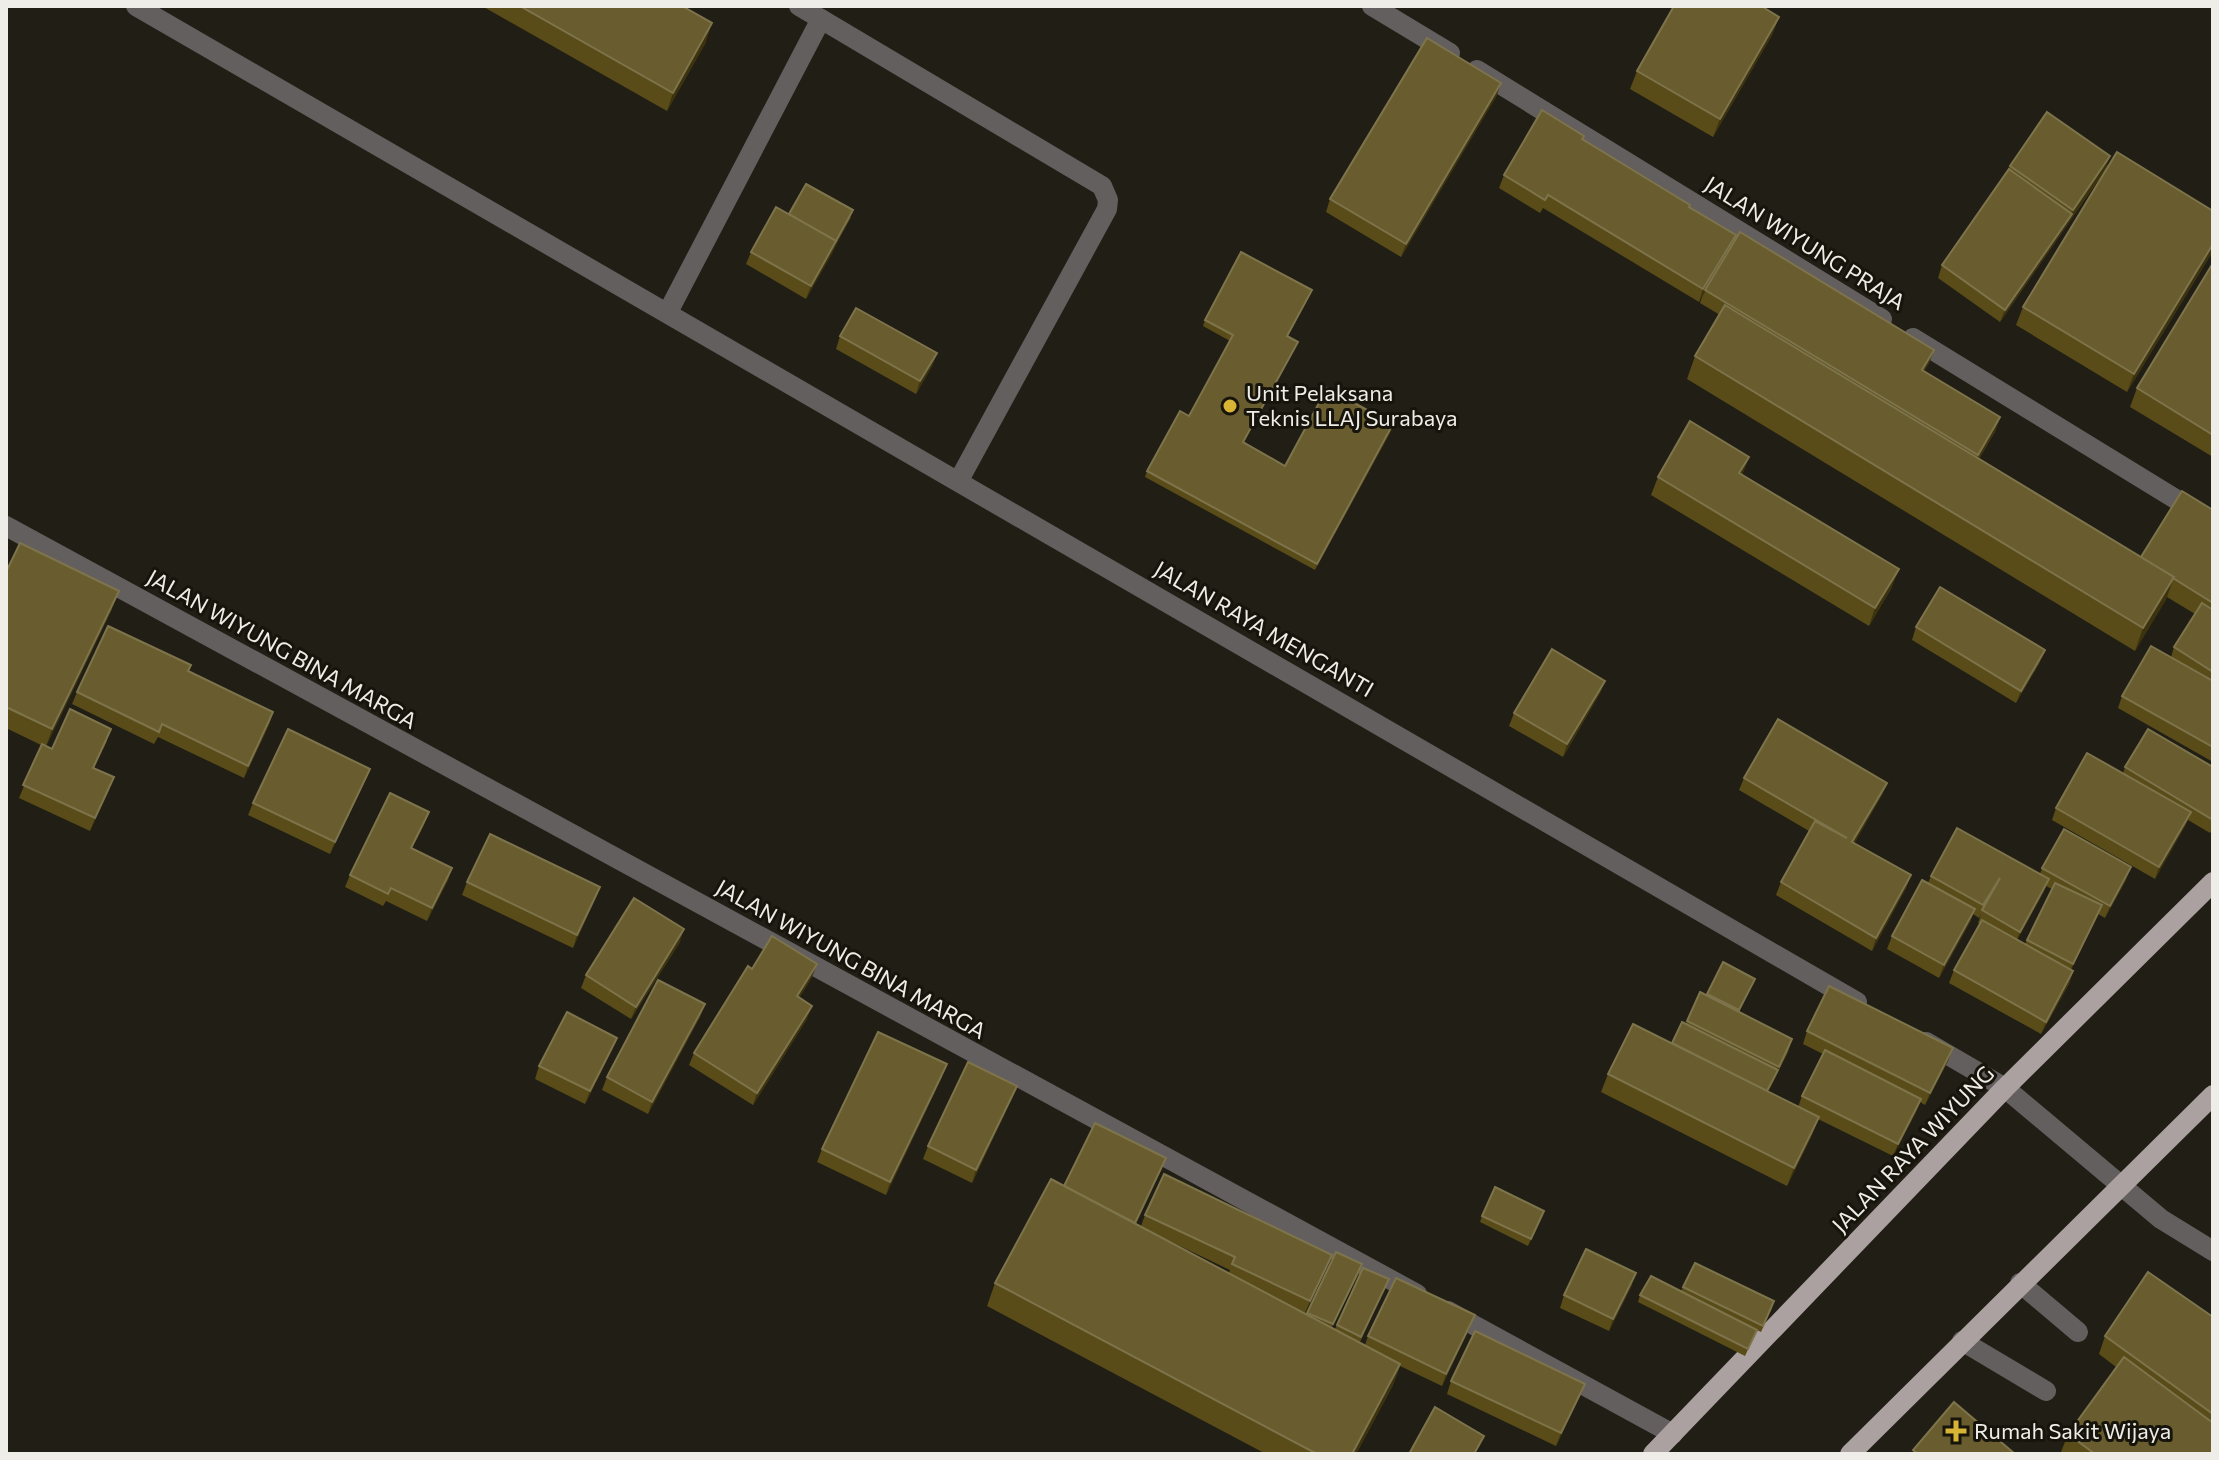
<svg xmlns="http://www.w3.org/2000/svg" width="2219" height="1460" viewBox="0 0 2219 1460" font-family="Commissioner,sans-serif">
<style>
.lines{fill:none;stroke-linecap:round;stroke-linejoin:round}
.minor{stroke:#645f5f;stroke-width:20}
.major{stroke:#aca1a1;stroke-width:20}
.wall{fill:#594c19;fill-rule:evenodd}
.shaded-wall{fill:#3c320e}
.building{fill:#695d2f;stroke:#7e744c;stroke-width:2}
.poi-dot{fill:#d8b434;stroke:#17140c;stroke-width:3}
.labels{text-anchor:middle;stroke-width:6;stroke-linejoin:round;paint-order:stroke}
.street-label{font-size:22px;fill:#eeede7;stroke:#17140c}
.poi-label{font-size:22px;fill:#eeede7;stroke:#17140c;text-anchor:start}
</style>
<rect width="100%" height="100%" fill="#201e15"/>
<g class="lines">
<g class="minor">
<polyline points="136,6 1857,1002"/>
<polyline points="799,6 1102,186 1108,200 1107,209 959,480"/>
<polyline points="1372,6 1450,53"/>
<polyline points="1477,70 1882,319"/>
<polyline points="668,312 821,19"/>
<polyline points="1913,338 2213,522"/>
<polyline points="6,526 1417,1294"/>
<polyline points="1926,1042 2005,1088 2161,1219 2213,1251"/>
<polyline points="2020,1283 2078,1332"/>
<polyline points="1448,1311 1673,1434"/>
<polyline points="1962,1341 2046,1391"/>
</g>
<g class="major">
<polyline points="1653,1454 2005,1088 2213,882"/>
<polyline points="1850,1454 2213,1095"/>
</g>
</g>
<g class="wall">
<polygon points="482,6 682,6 706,42 667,111"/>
<polygon points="1779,17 1772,35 1713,137 1630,89 1637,71"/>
<polygon points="1497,95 1401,257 1326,212 1330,199"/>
<polygon points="1584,136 1582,139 1690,207 1732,246 1934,350 1929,363 1924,371 1996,430 1979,459 2141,557 2213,510 2213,762 2118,708 2122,696 2171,657 2174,647 2195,614 2167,597 2135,651 1687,379 1695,356 1720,315 1700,303 1703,294 1699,302 1543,208 1540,213 1499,188 1504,175"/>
<polygon points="2010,166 2106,169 2000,322 1938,278 1942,265 2007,171"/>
<polygon points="2213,211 2213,251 2127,392 2016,325 2023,307"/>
<polygon points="789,214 851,217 806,299 746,264 751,252"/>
<polygon points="2213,263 2213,457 2130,407 2137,388"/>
<polygon points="1309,296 1288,336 1298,342 1295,348 1244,442 1285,466 1391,431 1315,570 1145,477 1147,471 1189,416 1230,341 1203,326 1205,320"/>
<polygon points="840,336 937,353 932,366 916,394 836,349"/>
<polygon points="1749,457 1742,475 1892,587 1869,626 1651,495 1658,477"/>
<polygon points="6,572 112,609 46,746 52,749 107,741 94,768 109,790 90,831 19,798 41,745 6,728"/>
<polygon points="1916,627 2040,662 2016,703 1912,640"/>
<polygon points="188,671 273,712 269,725 244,778 158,737 154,744 72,704 77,692"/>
<polygon points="1605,681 1600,693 1563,757 1509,726 1514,713"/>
<polygon points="2125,767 2213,767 2213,828 2210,833 2188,820 2155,879 2052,820 2056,808 2123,773"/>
<polygon points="1744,778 1887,783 1882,795 1854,843 1911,875 1906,888 1872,951 1776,895 1781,882 1809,831 1739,790"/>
<polygon points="365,781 330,854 248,815 253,803"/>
<polygon points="424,825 412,848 452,868 448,880 427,921 386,901 383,906 345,887 350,875"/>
<path d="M2042 868 2126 880 2105 918 2098 914 2071 970 2073 971 2069 984 2041 1034 1949 983 1954 970 1980 924 1978 923 1981 914 1979 918 1973 914 1970 922 1939 978 1887 949 1892 936 1928 883 1931 876 2040 874ZM2046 886 2052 889 2025 944 2017 940Z"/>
<polygon points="467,882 600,887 573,948 462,895"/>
<polygon points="680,942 631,1019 581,988 586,975"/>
<polygon points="1723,962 1752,985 1739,1012 1792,1039 1788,1052 1768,1092 1798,1107 1802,1096 1823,1054 1803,1044 1807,1031 1953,1048 1948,1061 1925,1105 1920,1102 1893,1156 1818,1119 1812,1135 1787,1186 1601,1092 1608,1074 1672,1043 1686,1024 1700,992 1707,996"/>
<polygon points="752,969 812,977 799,998 807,1019 753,1105 689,1065 694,1053"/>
<polygon points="705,1004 700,1017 648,1114 602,1090 607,1077"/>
<polygon points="617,1038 612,1050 585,1104 535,1079 539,1066"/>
<polygon points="942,1077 886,1195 817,1162 822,1149"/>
<polygon points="1017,1086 1012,1098 972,1183 923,1159 928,1146"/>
<path d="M1166 1158 1161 1170 1136 1224 1141 1226 1145 1215 1327 1267 1305 1313 1307 1314 1336 1252 1360 1271 1332 1327 1335 1329 1363 1268 1389 1279 1360 1342 1365 1345 1368 1336 1475 1315 1470 1327 1442 1386 1400 1366 1392 1387 1356 1454H1266L987 1306 995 1283 1065 1186ZM1161 1237 1230 1270 1229 1273Z"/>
<polygon points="1544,1211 1528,1246 1480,1222 1482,1216"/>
<polygon points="1632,1285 1609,1331 1560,1308 1564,1295"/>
<polygon points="1683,1287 1772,1308 1761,1332 1757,1330 1745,1356 1638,1302 1640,1295 1681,1291"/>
<polygon points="2213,1317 2213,1454 2063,1454 2061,1452 2068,1434 2116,1367 2099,1354 2105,1336"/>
<polygon points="1451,1381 1580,1396 1556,1446 1447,1394"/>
</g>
<g class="shaded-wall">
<polygon points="1779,17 1772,35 1713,137 1720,119"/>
<polygon points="712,23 706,42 667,111 673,93"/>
<polygon points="1501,83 1497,95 1401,257 1406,244"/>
<polygon points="2110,156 2106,169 2000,322 2005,310"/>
<polygon points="853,210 832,254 806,299 811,286"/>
<polygon points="1736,235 1731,247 1699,302 1703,289"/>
<polygon points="2213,244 2213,251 2127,392 2134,374"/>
<polygon points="1298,342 1295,348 1241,448 1243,442"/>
<polygon points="1934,350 1929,363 1918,383 1922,370"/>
<polygon points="937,353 932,366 916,394 920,381"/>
<polygon points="2000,417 1996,430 1974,467 1978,455"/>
<polygon points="1393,424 1391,431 1315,570 1317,564"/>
<polygon points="1749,457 1742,475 1739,473"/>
<polygon points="1899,569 1892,587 1869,626 1875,608"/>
<polygon points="2174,577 2166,600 2135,651 2143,628"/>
<polygon points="119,591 112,609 46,747 52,729"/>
<polygon points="2045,650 2040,662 2016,703 2021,691"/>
<polygon points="1605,681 1600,693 1563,757 1567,744"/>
<polygon points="273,712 269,725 244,778 248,766"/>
<polygon points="370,769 365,781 330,854 335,842"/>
<polygon points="114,777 109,790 90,831 95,818"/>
<polygon points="1887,783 1882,795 1848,855 1852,842"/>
<polygon points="429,812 424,825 406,860 411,848"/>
<polygon points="2191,812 2186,825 2155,879 2159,867"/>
<polygon points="2131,867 2126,880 2105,918 2110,906"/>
<polygon points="452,868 448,880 427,921 432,908"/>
<polygon points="1911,875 1906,888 1872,951 1876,938"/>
<polygon points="2049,879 2044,892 2015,944 2020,932"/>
<polygon points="600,887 595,900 573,948 577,935"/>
<polygon points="2102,905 2097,918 2068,976 2073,964"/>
<polygon points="1975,909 1970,922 1939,978 1944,965"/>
<polygon points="684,929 680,942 631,1019 636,1007"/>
<polygon points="817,964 812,977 792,1009 797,996"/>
<polygon points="2073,971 2069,984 2041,1034 2046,1022"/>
<polygon points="705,1004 700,1017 648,1114 652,1102"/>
<polygon points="812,1006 807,1019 753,1105 757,1093"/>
<polygon points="617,1038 612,1050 585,1104 590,1091"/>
<polygon points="1792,1039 1773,1083 1760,1108 1764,1095"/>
<polygon points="1953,1048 1948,1061 1925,1105 1930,1093"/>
<polygon points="947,1064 942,1077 886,1195 890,1182"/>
<polygon points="1017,1086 1012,1098 972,1183 976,1170"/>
<polygon points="1921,1099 1917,1111 1893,1156 1898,1144"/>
<polygon points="1819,1117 1812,1135 1787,1186 1794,1168"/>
<polygon points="1166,1158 1161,1170 1128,1239 1133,1227"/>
<polygon points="1332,1255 1327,1267 1305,1313 1310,1301"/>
<polygon points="1636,1273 1632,1285 1609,1331 1613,1319"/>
<polygon points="1475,1315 1470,1327 1442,1386 1446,1374"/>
<polygon points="1400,1364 1392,1387 1356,1454 1352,1454"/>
<polygon points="1585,1384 1580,1396 1556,1446 1561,1433"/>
</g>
<g class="building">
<polygon points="520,6 682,6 712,23 673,93"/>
<polygon points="1674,6 1761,6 1779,17 1720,119 1637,71"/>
<polygon points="1427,38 1501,83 1406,244 1330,199"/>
<polygon points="1542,110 1584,136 1582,139 1690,205 1689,207 1736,235 1703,289 1548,195 1545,200 1504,175"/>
<polygon points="2047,112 2110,156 2073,210 2010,166"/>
<polygon points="2117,152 2213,211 2213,244 2134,374 2023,307"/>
<polygon points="2009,169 2072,214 2005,310 1942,265"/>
<polygon points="806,184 853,210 836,241 789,214"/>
<polygon points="776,207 836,241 811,286 751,252"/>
<polygon points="1740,232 1934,350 1922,370 2000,417 1978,455 1705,290"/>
<polygon points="1241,252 1312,290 1287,336 1298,342 1243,442 1285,466 1327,388 1393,424 1317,564 1147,471 1180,411 1189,416 1233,335 1205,320"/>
<polygon points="2213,263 2213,435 2137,388"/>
<polygon points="1725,305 2174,577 2143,628 1695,356"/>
<polygon points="856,308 937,353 920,381 840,336"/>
<polygon points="1690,421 1749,457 1739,473 1899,569 1875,608 1658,477"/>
<polygon points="2182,491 2213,510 2213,603 2173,578 2174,577 2141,557"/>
<polygon points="20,543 119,591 52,729 6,707 6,572"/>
<polygon points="1940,587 2045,650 2021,691 1916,627"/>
<polygon points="2202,603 2213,610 2213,672 2174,647"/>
<polygon points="108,626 191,665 188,671 273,712 248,766 162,724 159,732 77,692"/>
<polygon points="2151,646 2213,681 2213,747 2122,696"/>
<polygon points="1552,649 1605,681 1567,744 1514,713"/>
<polygon points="70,709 111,729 93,768 114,777 95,818 23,785 42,744 52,749"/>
<polygon points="1778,719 1887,783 1852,842 1911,875 1876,938 1781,882 1815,821 1847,838 1744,778"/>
<polygon points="288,729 370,769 335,842 253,803"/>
<polygon points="2148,729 2213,767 2213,820 2125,767"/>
<polygon points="2087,753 2191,812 2159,867 2056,808"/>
<polygon points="390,793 429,812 411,848 452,868 432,908 391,888 388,894 350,875"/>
<polygon points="1957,828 2049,879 2020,932 1982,910 2000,878 1983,905 1931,876"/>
<polygon points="2064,829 2131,867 2110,906 2042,868"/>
<polygon points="490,834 600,887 577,935 467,882"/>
<polygon points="1922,880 1975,909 1944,965 1892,936"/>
<polygon points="2055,883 2102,905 2073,964 2027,940"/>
<polygon points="634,898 684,929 636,1007 586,975"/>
<polygon points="1982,920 2073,971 2046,1022 1954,970"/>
<polygon points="772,936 817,964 797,996 812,1006 757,1093 694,1053 748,966 752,969"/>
<polygon points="1723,962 1755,979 1739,1010 1707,994"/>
<polygon points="658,980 705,1004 652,1102 607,1077"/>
<polygon points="1829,986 1953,1048 1930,1093 1807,1031"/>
<polygon points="1700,992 1792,1039 1779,1067 1687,1021"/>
<polygon points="567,1012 617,1038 590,1091 539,1066"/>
<polygon points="1682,1022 1778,1070 1767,1091 1672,1043"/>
<polygon points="1633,1024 1819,1117 1794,1168 1608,1074"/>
<polygon points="878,1032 947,1064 890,1182 822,1149"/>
<polygon points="1825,1050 1921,1099 1898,1144 1802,1096"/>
<polygon points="968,1062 1017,1086 976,1170 928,1146"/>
<polygon points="1095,1123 1166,1158 1135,1223 1064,1186"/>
<polygon points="1164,1174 1332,1255 1310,1301 1232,1264 1235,1257 1145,1215"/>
<polygon points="1051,1179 1400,1364 1352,1454 1317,1454 995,1283"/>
<polygon points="1495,1187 1544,1211 1531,1239 1482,1216"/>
<polygon points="1586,1249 1636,1273 1613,1319 1564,1295"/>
<polygon points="1336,1252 1362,1264 1333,1324 1307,1313"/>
<polygon points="1695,1263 1774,1301 1763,1326 1683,1287"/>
<polygon points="1363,1268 1389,1279 1361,1337 1337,1325"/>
<polygon points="2148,1272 2213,1317 2213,1414 2105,1336"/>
<polygon points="1651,1276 1757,1330 1748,1349 1640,1295"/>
<polygon points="1396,1278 1475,1315 1446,1374 1368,1336"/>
<polygon points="1475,1331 1585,1384 1561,1433 1451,1381"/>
<polygon points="2124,1357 2213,1423 2213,1454 2095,1454 2068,1434"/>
<polygon points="1954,1402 2015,1454 1918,1454 1913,1450"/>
<polygon points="1435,1407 1484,1436 1474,1454 1409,1454"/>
</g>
<g class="poi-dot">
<circle cx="1230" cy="406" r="8"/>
<path d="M1952 1419h8v8h8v8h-8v8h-8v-8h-8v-8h8z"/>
</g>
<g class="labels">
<g class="street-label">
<text transform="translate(1805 243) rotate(32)" y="8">JALAN WIYUNG PRAJA</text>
<text transform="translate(1264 629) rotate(30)" y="8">JALAN RAYA MENGANTI</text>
<text transform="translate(282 649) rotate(29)" y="8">JALAN WIYUNG BINA MARGA</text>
<text transform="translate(851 959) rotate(29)" y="8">JALAN WIYUNG BINA MARGA</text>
<text transform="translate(1913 1149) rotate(-46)" y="8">JALAN RAYA WIYUNG</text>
</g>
<g class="poi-label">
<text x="1246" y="401">Unit Pelaksana<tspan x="1246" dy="25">Teknis LLAJ Surabaya</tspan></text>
<text x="1974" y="1439">Rumah Sakit Wijaya</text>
</g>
</g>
<rect width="2219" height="1460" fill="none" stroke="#eeede7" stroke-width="16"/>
</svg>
